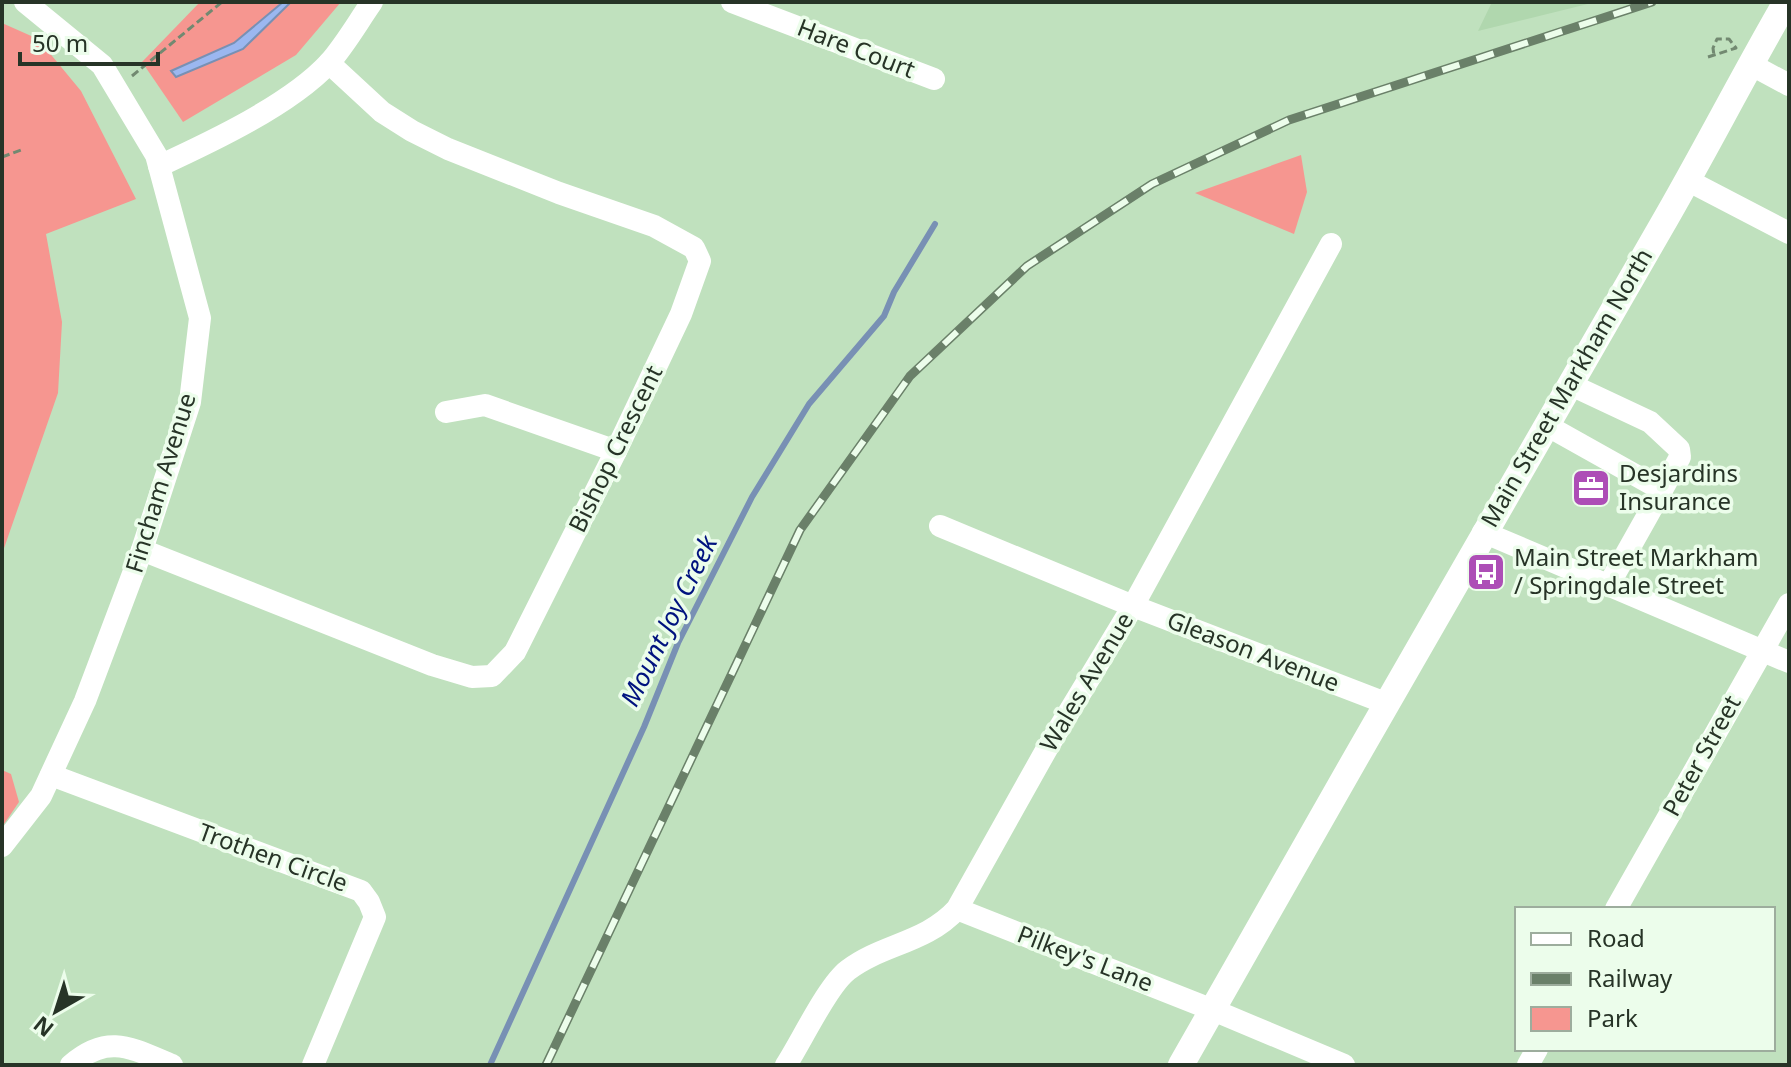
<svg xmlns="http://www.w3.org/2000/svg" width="1791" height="1067" viewBox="0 0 1791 1067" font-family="'Noto Sans',sans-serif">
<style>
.built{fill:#b0d7ae}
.green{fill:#f69690}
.water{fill:#9bb7f0;stroke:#7890b4;stroke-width:2}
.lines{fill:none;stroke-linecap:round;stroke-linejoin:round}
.stream{stroke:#7890b4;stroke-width:6}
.path{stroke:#728971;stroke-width:3;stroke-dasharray:8 4;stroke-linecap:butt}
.minor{stroke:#fff;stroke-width:22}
.major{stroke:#fff;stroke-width:26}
.rail-casing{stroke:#6a8069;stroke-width:9}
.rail{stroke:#ecfdeb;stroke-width:6;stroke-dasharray:18;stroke-linecap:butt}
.labels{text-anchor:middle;stroke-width:7;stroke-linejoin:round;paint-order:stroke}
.street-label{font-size:24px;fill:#273427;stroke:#ecfdeb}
.poi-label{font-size:24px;fill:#273427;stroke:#ecfdeb;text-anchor:start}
.water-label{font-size:26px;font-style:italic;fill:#00127f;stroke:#ecfdeb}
</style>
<rect width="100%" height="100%" fill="#c0e1be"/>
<polygon class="built" points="1492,2 1596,2 1478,31"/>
<g class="green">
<polygon points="200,2 341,2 296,55 183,122 142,62"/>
<polygon points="2,23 38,39 81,91 136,199 46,234 62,322 58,393 2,554"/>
<polygon points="1301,155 1307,192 1294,234 1195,193"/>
<polygon points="2,770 11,774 19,802 2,827"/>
</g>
<polygon class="water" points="283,2 291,2 243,49 176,77 171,71 234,43"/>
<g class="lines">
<polyline class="stream" points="490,1065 644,727 678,643 752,497 809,404 884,316 894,292 935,224"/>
<g class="path">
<polyline points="1708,57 1736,48 1729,39 1717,39 1713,48 1714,56"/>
<polyline points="132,76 222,2"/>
<polyline points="2,157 21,150"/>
</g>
<g class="minor">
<polyline points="732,2 934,79"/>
<polyline points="1750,64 1789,85"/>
<path d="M159 166C211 142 290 105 329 63 345 45 358 22 372 2"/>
<polyline points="1687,180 1789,233"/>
<polyline points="1569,384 1650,422 1679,449 1680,457 1662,490"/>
<polyline points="446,412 485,405 616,451"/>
<polyline points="1546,425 1662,490 1608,586"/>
<polyline points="940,526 1133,606 1388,704"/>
<polyline points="1483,532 1789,662"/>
<polyline points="142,550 432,665 472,677 492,676 515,652 616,451 681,314 700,261 694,248 654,226 559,193 448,149 412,131 382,112 329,63"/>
<polyline points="51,775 361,891 369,902 375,917 313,1065"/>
<polyline points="2,846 41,796 85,701 142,550 190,402 200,318 156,155 102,65 25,2"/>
<polyline points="957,909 1213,1010 1344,1065"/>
<polyline points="1616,909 1789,604"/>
<path d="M71 1065C108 1033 131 1048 172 1065"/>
<path d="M786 1065C801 1042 828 985 848 970 882 944 926 943 957 909L1049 745 1133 606 1331 244"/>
<polyline points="1528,1065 1537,1049"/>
</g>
<path class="major" d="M1181 1065C1340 785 1499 506 1661 227 1704 153 1743 76 1786 2"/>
<g class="rail-casing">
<polyline id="rail" points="546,1065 800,530 910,376 1027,266 1152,184 1289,120 1652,2"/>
</g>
<use href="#rail" class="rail"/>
</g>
<defs>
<g id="office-square" transform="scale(2)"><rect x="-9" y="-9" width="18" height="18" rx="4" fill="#ad4eb6" stroke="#ecfdeb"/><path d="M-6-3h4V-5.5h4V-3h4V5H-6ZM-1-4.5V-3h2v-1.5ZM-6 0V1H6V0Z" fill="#fff"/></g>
<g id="bus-square" transform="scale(2)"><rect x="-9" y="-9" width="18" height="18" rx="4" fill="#ad4eb6" stroke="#ecfdeb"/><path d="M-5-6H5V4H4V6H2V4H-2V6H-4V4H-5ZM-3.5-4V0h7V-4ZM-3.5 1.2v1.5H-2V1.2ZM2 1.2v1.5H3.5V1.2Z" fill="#fff"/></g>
</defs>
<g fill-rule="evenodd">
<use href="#office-square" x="1591" y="488"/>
<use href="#bus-square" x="1486" y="572"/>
</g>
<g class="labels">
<g class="street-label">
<text transform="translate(856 49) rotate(21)" y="8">Hare Court</text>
<text transform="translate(1567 388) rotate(-60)" y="8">Main Street Markham North</text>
<text transform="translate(616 449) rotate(-64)" y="8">Bishop Crescent</text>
<text transform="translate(161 483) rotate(-73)" y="8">Fincham Avenue</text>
<text transform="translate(1253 652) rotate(21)" y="8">Gleason Avenue</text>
<text transform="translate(1087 682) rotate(-59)" y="8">Wales Avenue</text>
<text transform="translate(1702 756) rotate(-61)" y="8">Peter Street</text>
<text transform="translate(273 858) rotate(20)" y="8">Trothen Circle</text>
<text transform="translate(1085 959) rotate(21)" y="8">Pilkey's Lane</text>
</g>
<g class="poi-label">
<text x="1619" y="482">Desjardins<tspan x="1619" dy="28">Insurance</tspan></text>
<text x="1514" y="566">Main Street Markham<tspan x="1514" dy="28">/ Springdale Street</tspan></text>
</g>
<g class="water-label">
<text transform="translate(669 621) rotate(-64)" y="9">Mount Joy Creek</text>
</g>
</g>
<rect width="1791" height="1067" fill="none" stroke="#273427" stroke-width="8"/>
<rect x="1515" y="907" width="260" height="144" fill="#ecfdeb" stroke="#9dad9d" stroke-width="2"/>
<rect x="1531" y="933" width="40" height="12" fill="#ffffff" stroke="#9dad9d" stroke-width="2"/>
<text x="1587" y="947" font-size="24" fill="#273427">Road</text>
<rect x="1531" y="973" width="40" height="12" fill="#6a8069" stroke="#9dad9d" stroke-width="2"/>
<text x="1587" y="987" font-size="24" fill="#273427">Railway</text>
<rect x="1531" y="1007" width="40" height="24" fill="#f69690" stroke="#9dad9d" stroke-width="2"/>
<text x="1587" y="1027" font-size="24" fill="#273427">Park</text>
<g transform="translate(56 1011) rotate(219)" stroke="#ecfdeb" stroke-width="6" paint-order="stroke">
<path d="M0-6L14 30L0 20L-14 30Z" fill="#273427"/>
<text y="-12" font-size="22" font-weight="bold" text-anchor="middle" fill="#273427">N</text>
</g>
<path d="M20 52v12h138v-12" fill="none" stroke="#273427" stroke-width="4"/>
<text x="32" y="52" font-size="24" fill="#273427" stroke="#ecfdeb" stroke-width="6" paint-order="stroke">50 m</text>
</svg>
